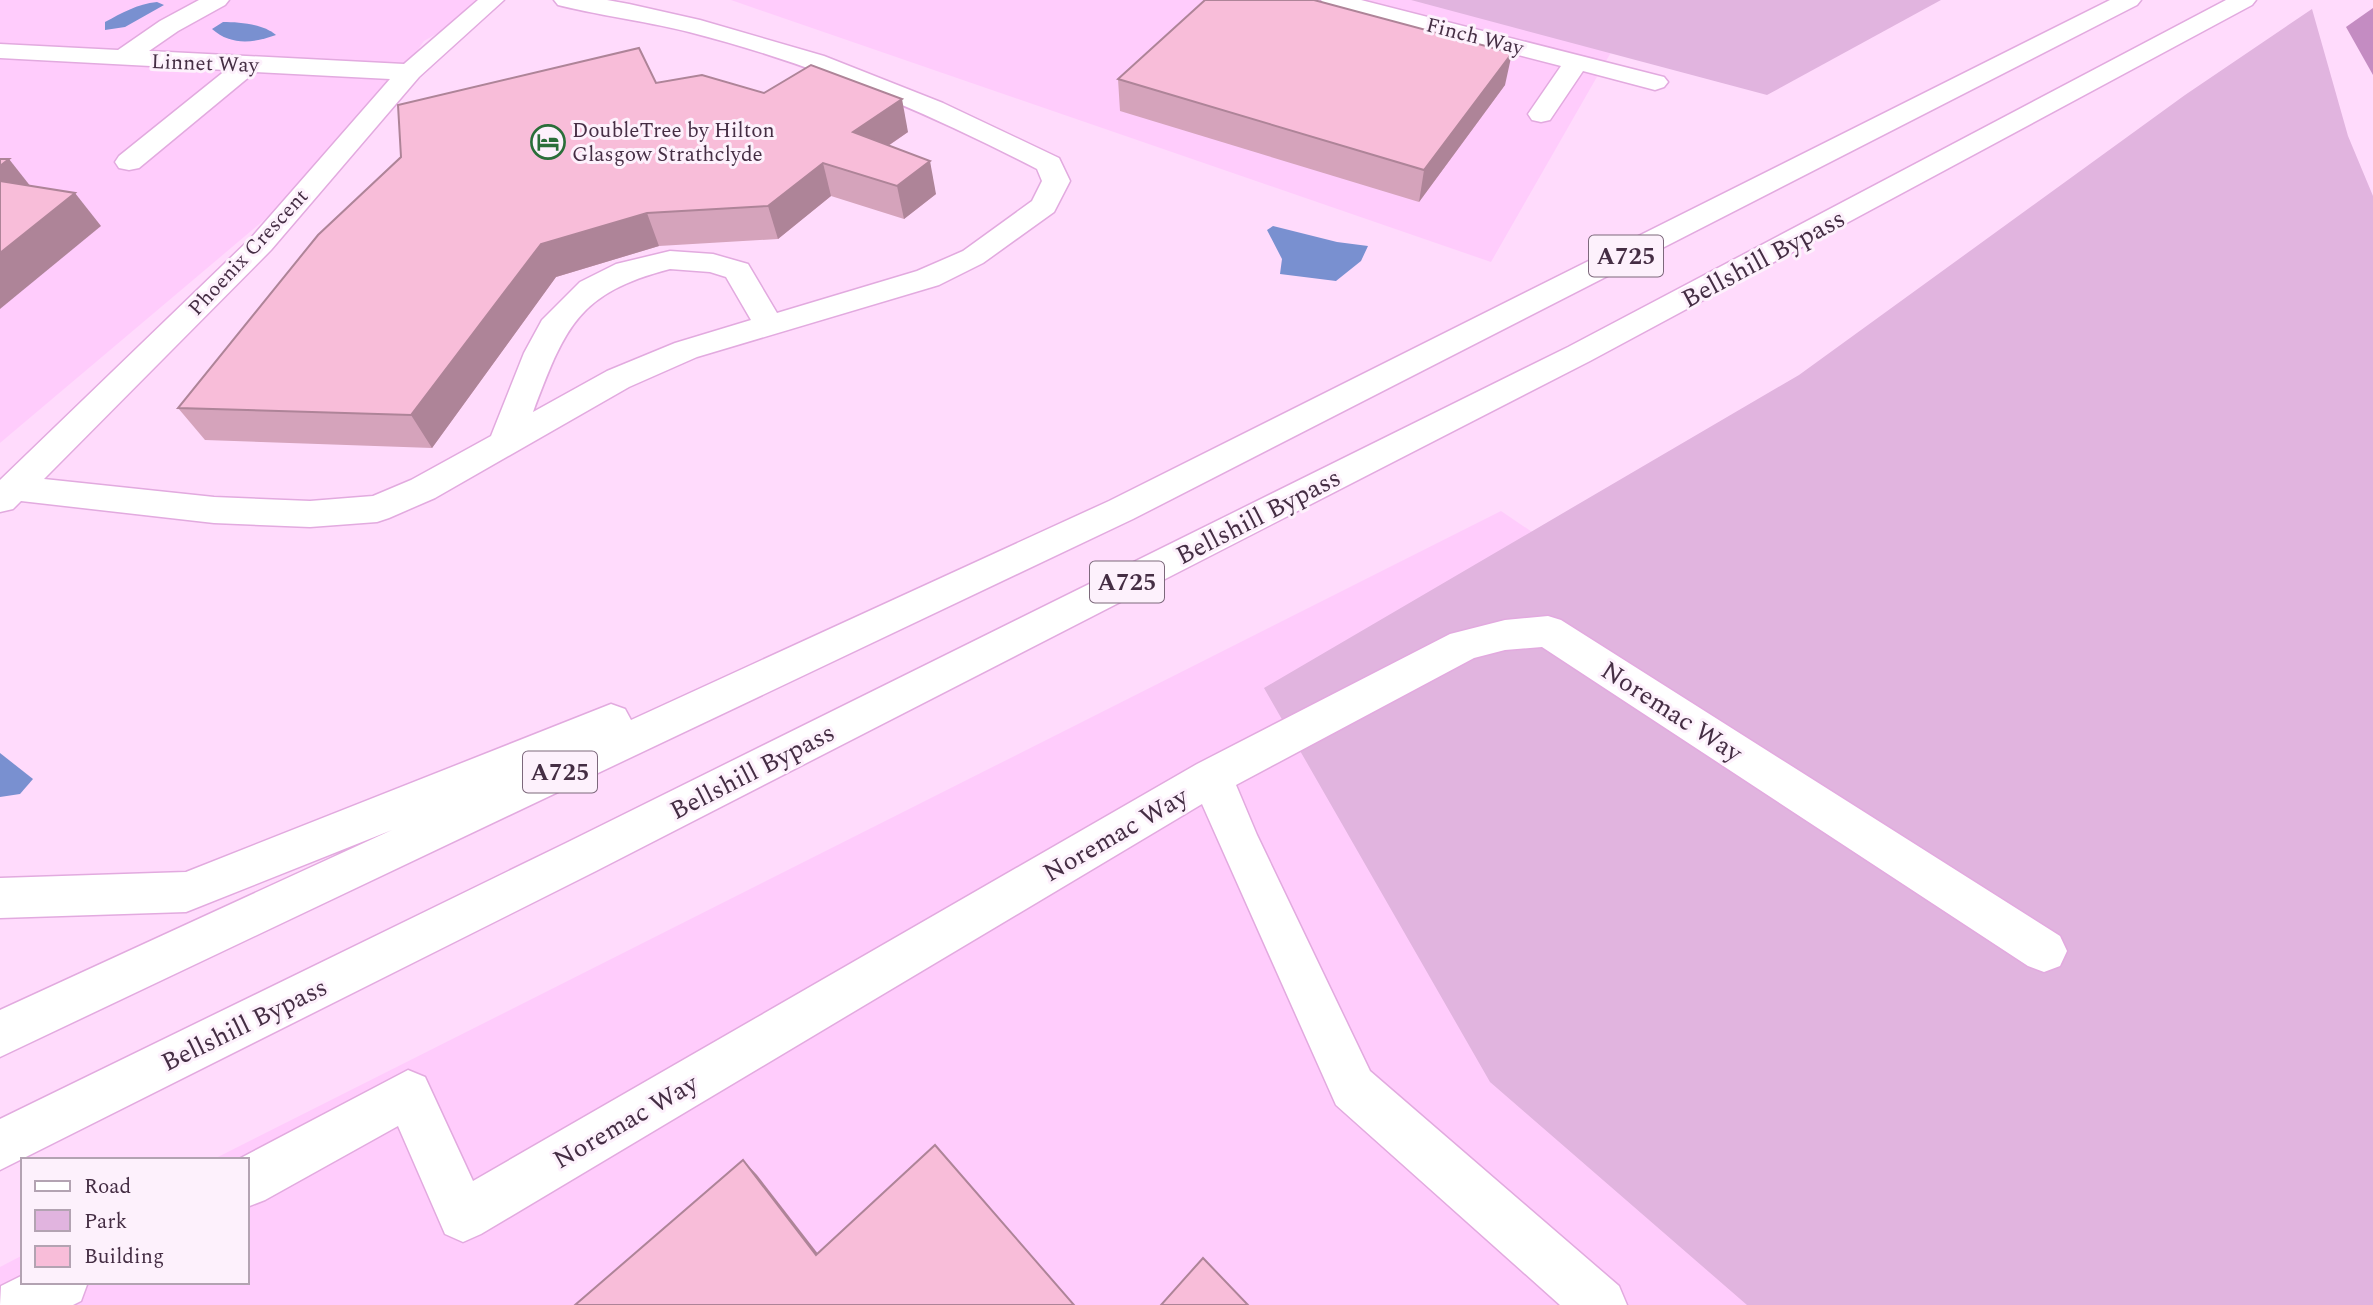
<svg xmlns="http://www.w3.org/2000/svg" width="2373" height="1305" viewBox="0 0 2373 1305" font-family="Spectral,serif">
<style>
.built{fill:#ffccfc}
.green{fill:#e1b4df}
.forest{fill:#c48cc2}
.water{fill:#7990d0}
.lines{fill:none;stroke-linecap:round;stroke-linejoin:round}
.minor-casing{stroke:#e2aadf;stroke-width:3}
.highway-casing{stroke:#e2aadf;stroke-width:3}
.minor{fill:#fff;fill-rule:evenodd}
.highway{fill:#fff;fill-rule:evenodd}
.wall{fill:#d5a3bb}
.shaded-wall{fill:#ae8498}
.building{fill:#f8bdd9;stroke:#ae8498;stroke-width:2}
.labels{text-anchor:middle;stroke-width:6;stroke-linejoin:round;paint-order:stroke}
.far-street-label{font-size:21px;fill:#452e44;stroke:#fdf1fc}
.far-poi-label{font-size:21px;fill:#452e44;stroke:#fdf1fc;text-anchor:start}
.shield{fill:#fdf1fc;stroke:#7c687b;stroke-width:2}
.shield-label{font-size:24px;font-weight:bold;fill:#452e44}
.street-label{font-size:26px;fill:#452e44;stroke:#fdf1fc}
</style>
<rect width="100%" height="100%" fill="#ffdbfc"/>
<g class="built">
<polygon points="0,0 496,0 424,41 347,150 0,443"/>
<polygon points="731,0 1641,0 1491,262"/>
<polygon points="1501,511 2154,952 2315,1305 0,1305 0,1267 23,1255 23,1282 247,1282 247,1160 212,1160"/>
</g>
<g class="green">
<polygon points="1411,0 1941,0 1767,95"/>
<polygon points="2312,9 2348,136 2373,196 2373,1305 1747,1305 1490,1082 1264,688 1799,375 2185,95"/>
</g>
<polygon class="forest" points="2373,8 2373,75 2346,27"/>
<g class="water">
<path d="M157 2 164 5 125 27 105 30V22C122 13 137 4 157 2Z"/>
<path d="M223 22C239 22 263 24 276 35 254 43 231 46 212 29Z"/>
<polygon points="1273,226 1337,242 1368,246 1361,261 1336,281 1280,274 1282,259 1267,230"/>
<polygon points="0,753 33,779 20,794 0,797"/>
</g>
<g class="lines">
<g class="minor-casing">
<g id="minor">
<path d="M199 0H229L225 5 178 31 149 51 404 64 478 0H504L419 77 271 250 44 479 214 497 310 501 373 496 411 480 491 436 524 353 542 320 580 282 616 264 670 251 713 254 748 264 777 313 917 271 963 251 1032 201 1042 181 1037 169C925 111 811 63 689 32 646 21 601 16 558 5L554 0H607L629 4 700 20 824 56 943 103 1059 158 1070 181 1054 212 983 263 939 285 697 357 629 387 435 498 389 518 377 522 310 527 214 523 21 501 13 509 0 512V480L251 238 390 79 255 72 139 168 129 170 119 168 115 162 119 156 226 70 0 58V44L118 50 160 21ZM670 269 710 272 726 277 751 320 675 343 607 371 533 412C565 328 577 293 670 269Z"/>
<polygon points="1321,0 1361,0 1664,77 1668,82 1664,87 1655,90 1583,71 1550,120 1541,122 1532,120 1528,114 1561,66 1325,5"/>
<polygon points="1548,616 1561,620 2060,936 2067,951 2060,966 2044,972 2028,966 1542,647 1505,650 1474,658 1236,785 1257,835 1370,1071 1619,1286 1627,1305 1560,1305 1336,1105 1202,804 481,1234 463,1242 445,1234 398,1126 265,1200 247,1207 247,1160 237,1160 408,1070 425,1077 473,1181 1197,764 1450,634 1505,620"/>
<polygon points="23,1275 23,1282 88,1282 81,1301 73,1305 0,1305 1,1286"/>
</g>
</g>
<g class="highway-casing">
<g id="highway">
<polygon points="2110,0 2141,0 2137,5 1133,519 0,1057 0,1010 392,830 186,912 0,918 0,878 186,872 611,704 625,709 631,720 1109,501"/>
<polygon points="2226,0 2256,0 2252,5 1590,361 596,871 0,1170 0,1119 566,843 1568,347"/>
</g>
</g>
<use href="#minor" class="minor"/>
<use href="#highway" class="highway"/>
</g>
<g class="wall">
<polygon points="1118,79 1505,85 1419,202 1120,111"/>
<polygon points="656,83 764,93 908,132 888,146 936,194 904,219 831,196 778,239 659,246 556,277 432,448 205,440 178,408"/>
</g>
<g class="shaded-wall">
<polygon points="1512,53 1505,85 1419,202 1424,170"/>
<polygon points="902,99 908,132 860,165 853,132"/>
<polygon points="9,159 35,192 0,199 0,166"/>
<polygon points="930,161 936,194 904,219 897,186"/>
<polygon points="823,163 831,196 778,239 768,206"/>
<polygon points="75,193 101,226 0,309 0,253"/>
<polygon points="647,213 659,246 556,277 432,448 411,415 541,244"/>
<polygon points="743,1160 757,1175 829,1268 816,1255"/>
</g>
<g class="building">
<polygon points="1205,0 1314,0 1512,53 1424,170 1118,79"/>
<polygon points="639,48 656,83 702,75 764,93 811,65 902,99 853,132 930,161 897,186 823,163 768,206 647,213 541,244 411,415 178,408 318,235 401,157 398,105"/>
<polygon points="0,159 9,159 0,166"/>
<polygon points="0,181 75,193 0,253"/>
<polygon points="935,1145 1074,1305 575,1305 743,1160 816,1255"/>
<polygon points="1203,1258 1248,1305 1161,1305"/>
</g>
<defs>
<g id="hotel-ring" transform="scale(1.75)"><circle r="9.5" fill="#fdf1fc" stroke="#2a6e39" stroke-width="1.5"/><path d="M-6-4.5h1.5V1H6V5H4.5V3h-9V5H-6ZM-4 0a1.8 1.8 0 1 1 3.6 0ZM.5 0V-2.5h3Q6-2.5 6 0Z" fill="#2a6e39"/></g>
</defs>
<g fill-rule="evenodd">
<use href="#hotel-ring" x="548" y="142"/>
</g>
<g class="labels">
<g class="far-street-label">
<text transform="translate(1475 36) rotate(14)" y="7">Finch Way</text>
<text transform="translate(205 63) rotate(2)" y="7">Linnet Way</text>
<text transform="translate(248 252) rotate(-47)" y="7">Phoenix Crescent</text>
</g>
<g class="far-poi-label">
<text x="572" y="137">DoubleTree by Hilton<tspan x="572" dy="24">Glasgow Strathclyde</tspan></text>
</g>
<g class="shield">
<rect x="1589" y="235.5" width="74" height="41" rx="5"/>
<rect x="1090" y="561.5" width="74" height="41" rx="5"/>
<rect x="523" y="751.5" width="74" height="41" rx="5"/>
</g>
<g class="shield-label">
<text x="1626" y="264">A725</text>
<text x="1127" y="590">A725</text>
<text x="560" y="780">A725</text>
</g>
<g class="street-label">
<text transform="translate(1763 258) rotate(-28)" y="9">Bellshill Bypass</text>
<text transform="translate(1258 516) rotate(-27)" y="9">Bellshill Bypass</text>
<text transform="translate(1672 711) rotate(33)" y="9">Noremac Way</text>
<text transform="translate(752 771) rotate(-27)" y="9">Bellshill Bypass</text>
<text transform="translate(1115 834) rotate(-30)" y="9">Noremac Way</text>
<text transform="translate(244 1024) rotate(-26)" y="9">Bellshill Bypass</text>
<text transform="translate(625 1121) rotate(-30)" y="9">Noremac Way</text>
</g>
</g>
<rect x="21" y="1158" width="228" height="126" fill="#fdf1fc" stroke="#b3a3b2" stroke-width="2"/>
<rect x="35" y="1181" width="35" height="10" fill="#ffffff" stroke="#b3a3b2" stroke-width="2"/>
<text x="84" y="1193" font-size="21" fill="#452e44">Road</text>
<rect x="35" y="1210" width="35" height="21" fill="#e1b4df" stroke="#b3a3b2" stroke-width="2"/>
<text x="84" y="1228" font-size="21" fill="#452e44">Park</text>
<rect x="35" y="1246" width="35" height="21" fill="#f8bdd9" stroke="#b3a3b2" stroke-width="2"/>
<text x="84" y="1263" font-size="21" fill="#452e44">Building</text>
</svg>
